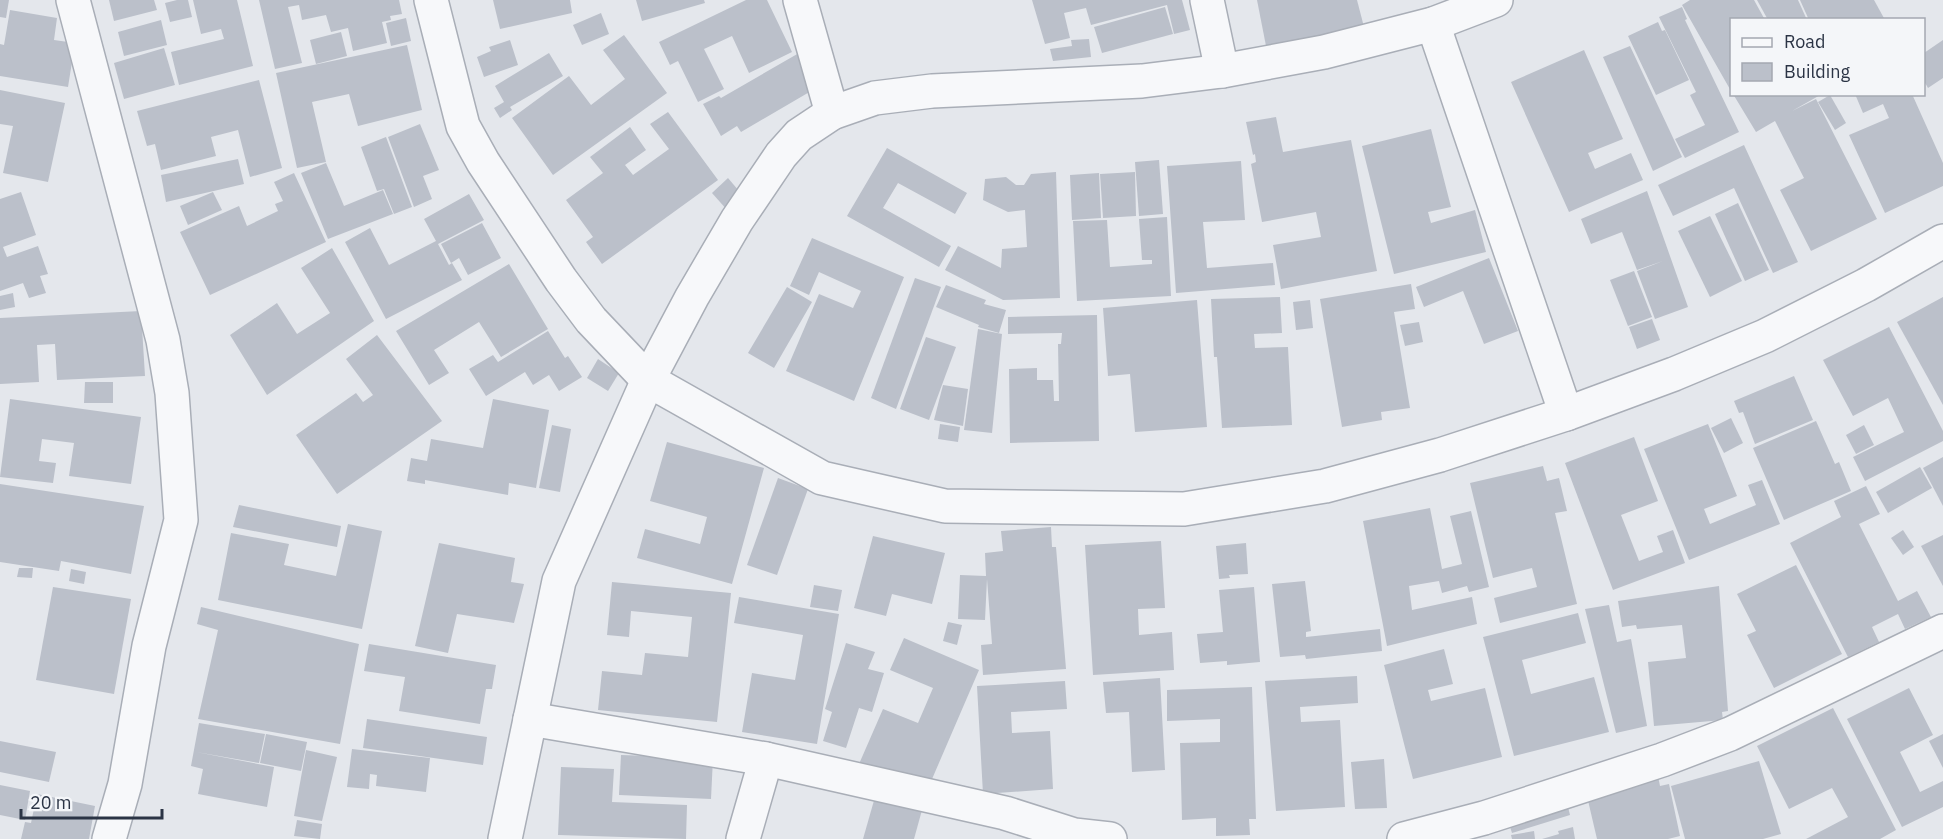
<svg xmlns="http://www.w3.org/2000/svg" width="1943" height="839" viewBox="0 0 1943 839" font-family="'IBM Plex Sans',sans-serif">
<style>
.building{fill:#bbc0ca}
.lines{fill:none;stroke-linecap:round;stroke-linejoin:round}
.minor-casing{stroke:#a9aeb7;stroke-width:36}
.minor{stroke:#f7f8fa;stroke-width:33}
</style>
<rect width="100%" height="100%" fill="#e4e7ec"/>
<g class="building">
<polygon points="0,0 9,0 6,18 0,17"/>
<polygon points="109,0 154,0 157,10 114,21"/>
<polygon points="177,0 188,0 192,17 170,22 165,3"/>
<polygon points="193,0 237,0 253,66 179,85 171,52 224,39 221,29 201,34"/>
<polygon points="259,0 399,0 402,14 390,16 391,20 382,22 387,43 353,51 348,28 331,32 326,15 302,20 299,5 288,7 302,63 275,69"/>
<polygon points="493,0 570,0 572,13 500,29"/>
<polygon points="636,0 704,0 705,3 642,21"/>
<polygon points="746,0 767,0 792,52 749,73 732,36 704,49 724,89 698,102 678,61 670,65 659,42"/>
<polygon points="1032,0 1182,0 1190,30 1174,34 1167,5 1091,25 1086,8 1064,13 1070,38 1045,44"/>
<polygon points="1257,0 1357,0 1364,27 1267,51"/>
<polygon points="1690,0 1754,0 1765,20 1731,20 1731,91 1682,5"/>
<polygon points="1757,0 1798,0 1807,20 1768,20"/>
<polygon points="1800,0 1874,0 1885,20 1809,20"/>
<polygon points="1165,7 1173,34 1102,53 1094,27"/>
<polygon points="1682,7 1687,19 1685,20 1739,132 1685,158 1675,139 1705,125 1690,95 1696,92 1659,17"/>
<polygon points="10,10 57,18 54,40 75,43 68,87 0,76 0,44 4,45"/>
<polygon points="601,13 609,34 582,45 573,25"/>
<polygon points="406,18 411,41 391,46 386,23"/>
<polygon points="161,20 167,45 124,56 118,32"/>
<polygon points="1658,22 1662,31 1665,30 1689,80 1656,95 1628,36"/>
<polygon points="341,32 347,56 316,64 310,40"/>
<polygon points="624,35 667,93 553,175 512,118 569,76 591,105 625,79 603,50"/>
<polygon points="1089,39 1091,57 1053,61 1050,49 1072,46 1071,40"/>
<polygon points="510,40 518,65 484,77 477,57 491,51 489,47"/>
<polygon points="1943,40 1943,78 1928,88 1924,81 1924,53"/>
<polygon points="407,45 422,110 358,126 349,94 312,102 326,162 297,168 276,73"/>
<polygon points="1630,46 1682,157 1653,171 1603,57"/>
<polygon points="164,48 175,85 124,99 114,63"/>
<polygon points="1584,50 1623,139 1588,153 1595,169 1631,153 1643,180 1569,212 1511,82"/>
<polygon points="549,53 563,76 510,107 512,110 500,118 494,108 504,102 495,86"/>
<polygon points="799,53 818,87 741,132 737,126 721,136 703,104 719,96 721,98"/>
<polygon points="259,80 282,168 250,177 238,130 211,137 216,156 161,170 155,144 147,146 137,111"/>
<polygon points="0,90 65,103 48,182 3,173 13,126 0,124"/>
<polygon points="1733,94 1822,94 1792,111 1816,99 1877,219 1811,251 1780,190 1804,178 1775,121 1756,132"/>
<polygon points="1855,94 1912,94 1943,163 1943,186 1885,213 1849,135 1889,118 1883,104 1863,113"/>
<polygon points="1830,95 1846,123 1835,130 1818,102"/>
<polygon points="668,112 718,180 602,264 586,242 593,237 566,200 603,173 590,157 630,127 646,150 625,165 633,175 669,149 650,124"/>
<polygon points="1276,117 1283,152 1351,140 1377,271 1281,289 1273,245 1321,237 1316,212 1262,222 1251,164 1256,162 1255,154 1253,155 1246,122"/>
<polygon points="420,124 439,170 423,176 432,199 414,207 388,137"/>
<polygon points="1431,129 1451,207 1428,212 1431,223 1475,210 1486,252 1394,274 1362,146"/>
<polygon points="386,137 412,207 394,214 384,189 377,191 361,147"/>
<polygon points="1744,145 1798,262 1773,273 1734,188 1673,216 1658,185"/>
<polygon points="887,148 967,193 955,214 898,183 883,208 951,246 939,267 847,216"/>
<polygon points="238,159 244,184 166,202 161,175"/>
<polygon points="1159,160 1163,214 1139,216 1135,162"/>
<polygon points="1241,161 1245,220 1203,222 1207,268 1273,263 1275,285 1176,293 1167,166"/>
<polygon points="326,163 344,206 383,190 393,214 328,239 301,173"/>
<polygon points="1056,172 1060,298 1003,300 945,270 958,246 1001,268 1002,249 1027,247 1025,210 1008,212 983,200 985,179 1006,177 1016,185 1024,185 1031,174"/>
<polygon points="1135,172 1136,216 1103,218 1100,174"/>
<polygon points="294,173 326,242 210,295 180,232 239,206 247,226 278,211 275,204 283,201 274,182"/>
<polygon points="1099,173 1101,218 1072,220 1070,175"/>
<polygon points="728,178 744,197 728,211 712,193"/>
<polygon points="1647,191 1688,307 1655,319 1637,271 1663,261 1637,270 1622,232 1591,244 1581,219"/>
<polygon points="21,192 36,235 3,247 7,257 38,246 48,274 40,276 46,293 29,298 23,283 0,291 0,199"/>
<polygon points="213,192 222,210 188,225 180,206"/>
<polygon points="469,194 484,220 438,244 449,265 452,263 462,280 386,319 345,242 370,228 389,265 436,241 424,219"/>
<polygon points="1738,203 1769,270 1745,281 1715,214"/>
<polygon points="1710,216 1742,281 1710,297 1678,231"/>
<polygon points="1167,217 1171,296 1077,301 1073,221 1107,220 1110,267 1152,264 1152,260 1142,260 1139,219"/>
<polygon points="482,223 501,258 468,275 459,258 451,263 441,244"/>
<polygon points="812,238 904,277 854,401 786,371 819,294 853,308 861,291 819,272 809,295 790,286"/>
<polygon points="332,248 374,321 267,395 230,335 277,303 297,334 330,313 301,268"/>
<polygon points="1489,258 1518,331 1484,344 1463,291 1424,307 1416,287"/>
<polygon points="509,264 548,329 501,357 479,322 434,350 449,373 429,385 396,331"/>
<polygon points="1634,271 1652,317 1628,326 1610,280"/>
<polygon points="915,278 941,287 896,409 871,398"/>
<polygon points="1411,284 1415,309 1394,312 1410,408 1381,412 1382,420 1342,427 1320,299"/>
<polygon points="946,285 986,300 984,304 1006,310 999,333 978,327 979,325 936,307"/>
<polygon points="787,287 812,302 774,368 748,353"/>
<polygon points="13,293 15,307 0,310 0,296"/>
<polygon points="1280,297 1282,333 1254,334 1255,348 1288,347 1292,425 1222,428 1217,357 1214,357 1211,299"/>
<polygon points="1943,297 1943,405 1897,322"/>
<polygon points="1197,300 1207,427 1135,432 1130,374 1108,376 1103,308"/>
<polygon points="1310,300 1313,328 1296,330 1293,302"/>
<polygon points="141,311 145,376 57,380 55,344 37,345 39,382 0,384 0,318"/>
<polygon points="1097,315 1099,441 1010,443 1009,369 1037,368 1037,380 1053,380 1054,401 1059,401 1058,344 1061,344 1062,333 1008,334 1008,317"/>
<polygon points="1652,319 1660,340 1637,349 1629,327"/>
<polygon points="1419,322 1423,342 1405,346 1400,325"/>
<polygon points="1889,327 1943,431 1943,441 1865,481 1853,457 1904,432 1888,398 1853,416 1823,360"/>
<polygon points="978,329 1002,334 992,433 964,430"/>
<polygon points="548,331 565,358 568,356 582,377 559,391 549,375 533,385 525,372 486,396 469,369 493,355 498,362"/>
<polygon points="377,335 442,421 337,494 296,435 356,393 363,402 373,395 346,359"/>
<polygon points="926,337 956,347 929,420 900,409"/>
<polygon points="598,359 619,373 608,391 587,378"/>
<polygon points="1794,376 1813,420 1755,444 1743,412 1739,413 1734,401"/>
<polygon points="85,382 113,382 113,403 84,403"/>
<polygon points="943,385 968,389 963,426 934,420"/>
<polygon points="10,399 141,417 131,484 69,476 74,443 42,439 39,461 56,463 53,483 0,477"/>
<polygon points="493,399 549,410 536,488 509,483 508,495 425,480 425,484 407,481 411,458 427,461 431,439 483,448"/>
<polygon points="1731,418 1743,443 1724,453 1711,428"/>
<polygon points="1816,421 1835,464 1839,462 1851,491 1784,520 1753,448"/>
<polygon points="940,424 960,427 958,442 938,439"/>
<polygon points="1708,424 1737,496 1704,509 1710,524 1756,505 1748,485 1762,480 1780,524 1689,560 1644,449"/>
<polygon points="552,425 571,429 560,492 539,488"/>
<polygon points="1864,425 1874,445 1856,454 1846,435"/>
<polygon points="1634,437 1658,501 1621,515 1639,561 1663,552 1657,536 1673,530 1685,563 1613,590 1565,463"/>
<polygon points="667,442 764,468 732,584 637,558 645,529 700,544 707,517 650,501"/>
<polygon points="1943,457 1943,506 1923,468"/>
<polygon points="1543,466 1547,481 1559,478 1567,511 1555,513 1577,604 1500,623 1494,598 1537,587 1532,568 1493,578 1470,483"/>
<polygon points="1920,467 1932,488 1888,513 1876,492"/>
<polygon points="778,478 808,489 777,575 747,565"/>
<polygon points="0,484 144,506 131,574 61,561 59,571 0,562"/>
<polygon points="1866,486 1880,514 1859,524 1898,601 1917,591 1931,617 1905,629 1898,614 1872,627 1879,642 1848,657 1790,543 1841,517 1834,501"/>
<polygon points="239,505 341,526 337,547 233,527"/>
<polygon points="1430,508 1442,569 1462,564 1450,516 1471,511 1489,587 1469,592 1467,586 1442,593 1439,581 1409,586 1412,610 1472,597 1477,624 1387,646 1363,521"/>
<polygon points="348,524 382,531 362,629 218,600 231,533 289,544 284,565 336,576"/>
<polygon points="1051,527 1052,547 1056,547 1066,669 983,675 981,645 992,644 987,579 985,620 958,619 960,575 986,576 985,553 1003,551 1001,531"/>
<polygon points="1903,530 1914,547 1903,555 1891,538"/>
<polygon points="1943,535 1943,586 1921,546"/>
<polygon points="873,536 945,553 932,604 892,594 886,616 854,608"/>
<polygon points="1161,541 1165,608 1138,609 1139,635 1172,632 1174,670 1093,675 1085,545"/>
<polygon points="439,543 515,558 511,582 524,584 514,623 457,614 448,653 415,646"/>
<polygon points="1246,543 1248,574 1229,575 1230,578 1219,579 1216,546"/>
<polygon points="1796,565 1842,654 1774,688 1747,635 1756,631 1737,594"/>
<polygon points="19,568 33,568 32,578 17,577"/>
<polygon points="71,569 86,572 84,584 69,581"/>
<polygon points="1305,581 1311,631 1306,632 1306,637 1380,629 1382,651 1306,659 1305,655 1280,657 1272,584"/>
<polygon points="612,582 731,593 717,722 598,710 602,671 642,675 645,653 688,657 692,617 631,611 629,637 607,635"/>
<polygon points="814,585 842,590 838,611 810,607"/>
<polygon points="1719,586 1728,711 1722,712 1723,720 1654,726 1648,662 1686,658 1682,625 1637,629 1636,625 1622,627 1618,601"/>
<polygon points="53,587 131,599 114,694 36,680"/>
<polygon points="1254,587 1260,662 1227,665 1227,661 1200,663 1197,634 1223,632 1219,590"/>
<polygon points="739,597 839,614 817,744 742,732 752,673 795,680 803,635 734,623"/>
<polygon points="1609,605 1617,642 1631,639 1647,726 1616,733 1585,609"/>
<polygon points="201,607 359,644 340,744 198,719 218,630 197,624"/>
<polygon points="1578,613 1586,643 1522,660 1531,694 1594,677 1609,732 1514,756 1483,637"/>
<polygon points="948,622 962,625 957,645 943,641"/>
<polygon points="904,638 979,670 926,793 859,764 883,709 918,723 933,688 890,670"/>
<polygon points="846,643 875,652 868,669 884,673 872,712 859,708 846,748 823,741 832,712 825,709"/>
<polygon points="369,644 496,665 492,689 486,689 480,724 399,711 405,677 364,671"/>
<polygon points="1444,649 1453,684 1428,690 1431,701 1485,688 1502,757 1413,779 1384,665"/>
<polygon points="1357,676 1358,703 1300,707 1301,722 1340,720 1345,807 1276,811 1265,681"/>
<polygon points="1160,678 1165,770 1132,772 1129,712 1106,713 1103,682"/>
<polygon points="1065,681 1067,709 1011,712 1012,733 1050,731 1053,789 983,794 977,686"/>
<polygon points="1252,687 1256,819 1249,819 1250,835 1216,836 1216,818 1182,820 1180,743 1220,742 1220,719 1167,721 1167,690"/>
<polygon points="1909,688 1933,735 1900,752 1920,792 1943,781 1943,807 1902,827 1847,719"/>
<polygon points="1833,708 1896,830 1880,839 1806,839 1848,817 1832,788 1789,809 1757,746"/>
<polygon points="367,719 487,737 483,765 363,748"/>
<polygon points="199,723 265,734 259,763 196,752 274,767 267,807 198,794 203,769 191,766"/>
<polygon points="266,734 307,742 301,771 260,763"/>
<polygon points="1943,734 1943,768 1929,741"/>
<polygon points="0,741 56,752 49,782 0,772"/>
<polygon points="352,749 430,758 426,792 376,786 377,775 370,774 369,789 347,787"/>
<polygon points="306,750 337,757 322,821 294,816"/>
<polygon points="621,755 713,758 711,799 619,795"/>
<polygon points="1384,759 1387,808 1355,809 1351,762"/>
<polygon points="1759,761 1781,834 1763,839 1685,839 1671,786"/>
<polygon points="561,767 614,769 612,802 687,805 686,839 558,835"/>
<polygon points="1658,776 1660,786 1669,784 1680,836 1668,839 1597,839 1586,792"/>
<polygon points="0,785 30,791 25,820 0,815"/>
<polygon points="37,794 95,806 89,839 21,839 25,822 31,823"/>
<polygon points="875,797 922,810 914,839 863,839"/>
<polygon points="1566,799 1570,815 1512,833 1507,817"/>
<polygon points="297,820 322,824 320,839 294,836"/>
<polygon points="1573,827 1575,839 1542,839 1559,834 1558,831"/>
<polygon points="1534,831 1535,839 1512,839 1511,835"/>
</g>
<g class="lines">
<g class="minor-casing">
<g id="minor">
<polyline points="73,0 163,340 172,393 181,520 149,646 125,784 109,839"/>
<polyline points="431,0 463,126 483,162 561,280 591,320 648,380 822,478 945,506 1184,509 1325,486 1440,455 1566,414 1674,374 1765,336 1866,285 1943,241"/>
<polyline points="800,0 832,113"/>
<polyline points="1207,0 1222,71"/>
<polyline points="1433,24 1566,414"/>
<polyline points="530,719 766,759 1005,813 1074,835 1110,839"/>
<polyline points="505,839 559,581 648,380 692,297 737,220 781,155 799,135 832,113 875,98 932,91 1142,81 1222,71 1324,52 1433,24 1496,0"/>
<polyline points="743,839 766,759"/>
<polyline points="1404,839 1484,818 1662,760 1730,734 1943,631"/>
</g>
</g>
<use href="#minor" class="minor"/>
</g>
<rect x="1730" y="18" width="195" height="78" fill="#f4f6f9" stroke="#a4a8b1" stroke-width="1.5"/>
<rect x="1742" y="38" width="30" height="9" fill="#f7f8fa" stroke="#a4a8b1" stroke-width="1.5"/>
<text x="1784" y="48" font-size="18" fill="#2b3445">Road</text>
<rect x="1742" y="63" width="30" height="18" fill="#bbc0ca" stroke="#a4a8b1" stroke-width="1.5"/>
<text x="1784" y="78" font-size="18" fill="#2b3445">Building</text>
<path d="M21 809v9h141v-9" fill="none" stroke="#2b3445" stroke-width="3"/>
<text x="30" y="809" font-size="18" fill="#2b3445" stroke="#f4f6f9" stroke-width="4.5" paint-order="stroke">20 m</text>
</svg>
